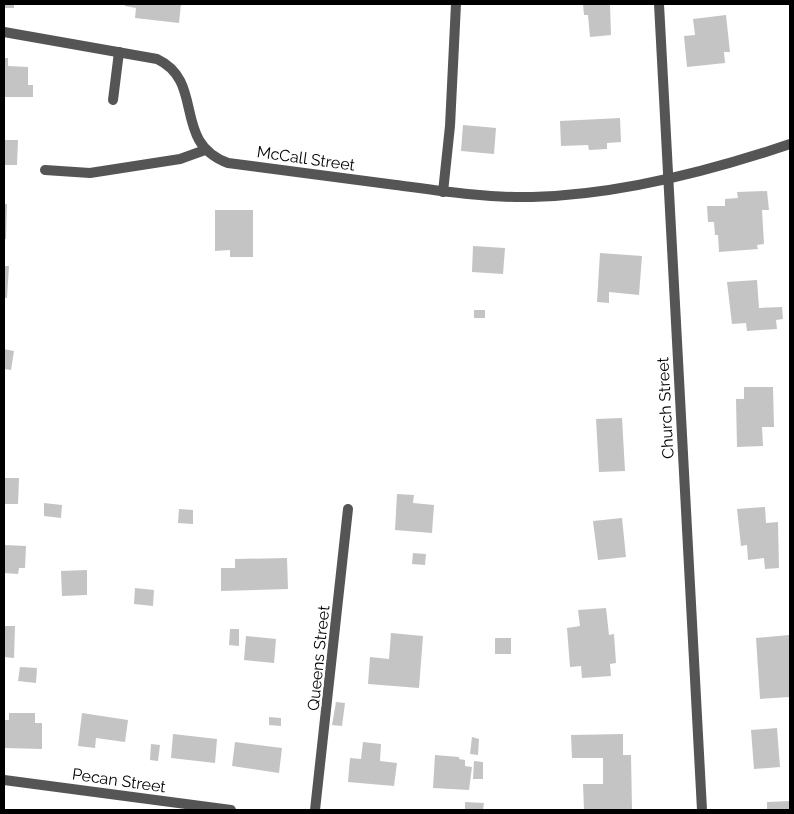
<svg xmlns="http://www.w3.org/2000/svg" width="794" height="814" viewBox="0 0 794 814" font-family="Raleway,sans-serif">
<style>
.building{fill:#c4c4c4}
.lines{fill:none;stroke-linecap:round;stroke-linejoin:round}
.service{stroke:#555;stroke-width:10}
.minor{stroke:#555;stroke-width:10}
.labels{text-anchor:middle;stroke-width:4.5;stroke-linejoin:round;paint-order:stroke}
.street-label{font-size:16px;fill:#000;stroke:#fff}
</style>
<rect width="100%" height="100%" fill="#fff"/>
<g class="building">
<rect x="4" y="4" width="10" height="4"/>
<polygon points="125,4 181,4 179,23 135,18 136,8 125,6"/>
<polygon points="583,4 610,4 611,35 590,37 588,15 584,15"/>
<polygon points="726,15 730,52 724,52 725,63 687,67 684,36 695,35 693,19"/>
<polygon points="4,58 8,58 8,66 28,67 28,85 33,85 33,97 4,97"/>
<polygon points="620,118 621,142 607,143 607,149 589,150 588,145 561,146 560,121"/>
<polygon points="463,125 496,128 494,154 461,151"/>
<polygon points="4,140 18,140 17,165 4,165"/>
<polygon points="767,191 769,210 762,210 764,244 757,245 758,249 719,252 718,235 715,235 714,222 708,222 707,206 725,206 725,199 738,198 737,192"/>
<polygon points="4,204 7,204 6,239 4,239"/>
<polygon points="215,210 253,210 253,257 230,257 230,250 215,251"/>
<polygon points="473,246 505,248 503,274 472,272"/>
<polygon points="600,253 642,256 639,295 609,292 609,303 597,302"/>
<polygon points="4,266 9,266 7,298 4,298"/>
<polygon points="757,280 759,308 782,307 783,319 776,320 777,329 747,331 746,323 732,324 727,282"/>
<rect x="474" y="310" width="11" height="8"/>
<polygon points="4,349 14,351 11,370 4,369"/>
<polygon points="744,387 773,387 774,427 762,427 763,446 737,447 736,399 744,399"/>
<polygon points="622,418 625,471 599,472 596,419"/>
<polygon points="4,478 19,478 18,504 4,504"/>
<polygon points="397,494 414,495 413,503 434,505 432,533 395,530"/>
<polygon points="44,503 62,505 61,518 44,516"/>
<polygon points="765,507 766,523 778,522 779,568 765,569 764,558 748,560 747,545 741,546 737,509"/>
<polygon points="179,509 193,510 193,524 178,523"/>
<polygon points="622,518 626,557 598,560 593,521"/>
<polygon points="4,545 26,546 25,568 19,568 18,574 4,573"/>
<polygon points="413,553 426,554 425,565 412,564"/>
<polygon points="287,558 288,589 221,591 221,568 235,568 235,559"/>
<polygon points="87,570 87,595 62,596 61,571"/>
<polygon points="135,588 154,590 153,606 134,604"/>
<polygon points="606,608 609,635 614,634 616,663 610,664 611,676 582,678 581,666 570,667 567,628 580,626 578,610"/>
<polygon points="4,626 15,626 14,658 4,657"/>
<polygon points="230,629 239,629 239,646 229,645"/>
<polygon points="391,633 423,636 419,688 368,684 370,657 389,659"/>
<polygon points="789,635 790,697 760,699 756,638"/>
<polygon points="246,636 276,639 274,663 244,660"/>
<rect x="495" y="638" width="16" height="16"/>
<polygon points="20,667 37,668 36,683 18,681"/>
<polygon points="336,702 345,703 342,726 332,725"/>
<polygon points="9,713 35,713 35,723 42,723 42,749 4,748 4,720 9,720"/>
<polygon points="82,713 128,720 125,742 96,738 95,748 78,746"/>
<polygon points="269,717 281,718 281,726 269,725"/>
<polygon points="777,728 780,767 754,769 751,730"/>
<polygon points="173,734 217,739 215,763 171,758"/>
<polygon points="623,734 623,755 631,755 632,809 584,810 583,784 603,784 603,758 572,758 571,735"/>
<polygon points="472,737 479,739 478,755 470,754"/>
<polygon points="235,742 282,748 279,773 232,766"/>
<polygon points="363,742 381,744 380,761 397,763 394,786 348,782 350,758 361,759"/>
<polygon points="151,744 160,745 158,761 150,760"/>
<polygon points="435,755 459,757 459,759 465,760 465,766 472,767 469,790 433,788"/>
<polygon points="474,761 483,762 483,779 473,779"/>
<polygon points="790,801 790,810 767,810 767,802"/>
<polygon points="465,802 484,803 483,810 465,810"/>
</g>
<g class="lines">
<g class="service">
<polyline points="113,100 119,52"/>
<polyline points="45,170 90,173 180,159 205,150"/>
<polyline points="443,192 450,126 456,4"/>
</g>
<g class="minor">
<polyline points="659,4 702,810"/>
<path d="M4 32 157 59C206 82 171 142 228 163 284 170 340 178 396 185 441 191 487 198 532 197 616 195 710 171 790 144"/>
<polyline points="4,780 231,810"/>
<polyline points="315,810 348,509"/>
</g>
</g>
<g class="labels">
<g class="street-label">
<text transform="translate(306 158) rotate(8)" y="6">McCall Street</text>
<text transform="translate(665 408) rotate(-93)" y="6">Church Street</text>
<text transform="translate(318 658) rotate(-84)" y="6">Queens Street</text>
<text transform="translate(119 780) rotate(8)" y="6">Pecan Street</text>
</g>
</g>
<rect width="794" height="814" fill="none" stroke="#000000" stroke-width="10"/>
</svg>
